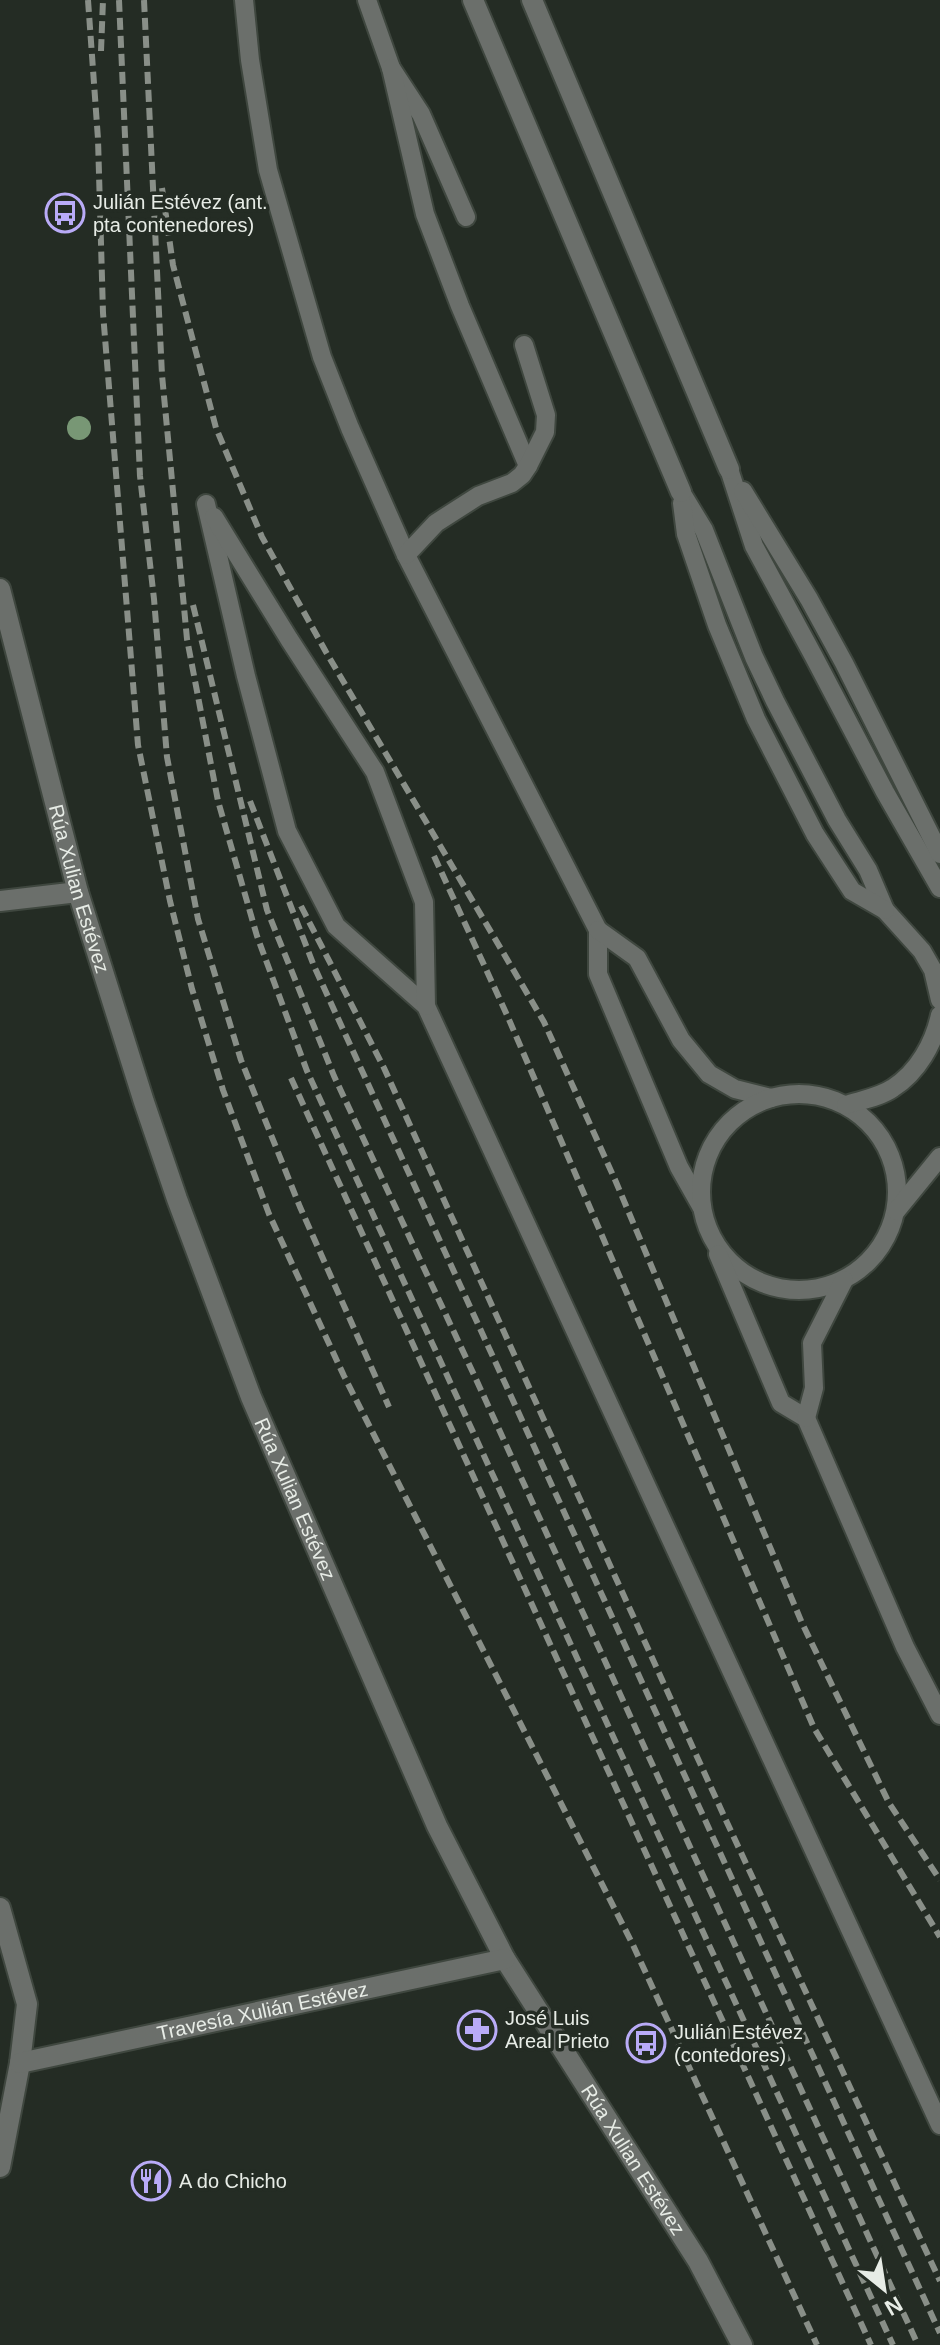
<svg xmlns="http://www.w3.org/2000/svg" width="940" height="2345" viewBox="0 0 940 2345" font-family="Helvetica,sans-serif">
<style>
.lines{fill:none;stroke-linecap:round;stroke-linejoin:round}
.service-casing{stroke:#3f473f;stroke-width:22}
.minor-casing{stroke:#3f473f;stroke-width:24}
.tertiary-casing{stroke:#3f473f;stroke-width:24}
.service{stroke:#6b6f6b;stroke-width:18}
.minor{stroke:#6b6f6b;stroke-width:20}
.tertiary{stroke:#6b6f6b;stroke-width:20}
.rail{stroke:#898f88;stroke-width:6;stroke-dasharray:12 6;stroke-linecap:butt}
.tree{fill:#789775}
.labels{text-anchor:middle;stroke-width:7;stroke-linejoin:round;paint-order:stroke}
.poi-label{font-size:20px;fill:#e7ece6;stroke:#242c24;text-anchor:start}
.street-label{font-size:20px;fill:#e7ece6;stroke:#242c24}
</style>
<rect width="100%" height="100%" fill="#242c24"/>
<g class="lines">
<g class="service-casing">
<g id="service">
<polyline points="244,0 250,60 268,170 322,357 350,428 406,555 598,930 598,974 679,1167 701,1206"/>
<polyline points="367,0 391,68 421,114 466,217"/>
<polyline points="391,68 425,214 460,306 528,466"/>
<polyline points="729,469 754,546 813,655 885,792 940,888"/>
<polyline points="743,491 809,599 844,663 940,854"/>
<polyline points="681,492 704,530 754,657 775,701 837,820 868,870 885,910 922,951 933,970 940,1000"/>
<polyline points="682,503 686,534 717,625 756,719 815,834 852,891 885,910"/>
<polyline points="206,504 246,676 287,831 336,926 426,1006 940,2125"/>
<polyline points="214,517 289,639 375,772 424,902 426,1006"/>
<polyline points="406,555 436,523 478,496 512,483 522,475 528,466 545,432 546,415 524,345"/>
<polyline points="598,930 637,958 681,1040 709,1074 735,1089 771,1098"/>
<circle cx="799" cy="1192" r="98"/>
<path d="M846 1105C862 1100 880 1097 893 1088 918 1072 934 1043 940 1015"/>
<polyline points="896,1211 940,1157"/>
<polyline points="718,1254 781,1403 806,1418 905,1647 940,1715"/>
<polyline points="806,1418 814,1388 812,1343 844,1280"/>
</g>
</g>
<g class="minor-casing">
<g id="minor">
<path id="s1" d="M0 589 78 892 144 1102 177 1199 251 1397 437 1826 505 1959 698 2261 742 2345"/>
<polyline points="0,901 78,892"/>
<polyline points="0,1908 27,2004 20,2063 0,2167"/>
<path id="s2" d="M20 2063 505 1959"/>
</g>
</g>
<g class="tertiary-casing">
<g id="tertiary">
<polyline points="473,0 681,492"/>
<polyline points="532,0 729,469"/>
</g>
</g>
<use href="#service" class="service"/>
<use href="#minor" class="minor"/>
<use href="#tertiary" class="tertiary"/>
<g class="rail">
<polyline points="88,0 98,139 103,313 138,745 170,901 192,989 223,1090 269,1214 344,1376 633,1945 817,2345"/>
<polyline points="119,0 140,476 154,599 167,757 198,919 241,1060 300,1207 389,1407"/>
<polyline points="144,0 162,375 187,639 218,801 257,936 307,1071 893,2345"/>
<polyline points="101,51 103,0"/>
<polyline points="162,188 173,265 216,428 262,537 326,652 544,1022 616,1182 802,1623 889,1803 940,1880"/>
<polyline points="193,605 267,910 334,1076 475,1377 918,2345"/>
<polyline points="250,801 314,966 940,2333"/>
<polyline points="434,856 507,1015 814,1728 940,1937"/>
<polyline points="301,906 384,1068 724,1816 940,2281"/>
<polyline points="291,1078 871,2345"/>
</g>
</g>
<circle class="tree" cx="79" cy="428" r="12"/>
<defs>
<g id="bus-ring" transform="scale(2)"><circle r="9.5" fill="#242c24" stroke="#b9abf7" stroke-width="1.5"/><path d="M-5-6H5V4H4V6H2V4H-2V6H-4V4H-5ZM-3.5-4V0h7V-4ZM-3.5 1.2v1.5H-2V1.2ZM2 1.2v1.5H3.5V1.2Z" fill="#b9abf7"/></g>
<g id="pharmacy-ring" transform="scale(2)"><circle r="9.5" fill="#242c24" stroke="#b9abf7" stroke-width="1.5"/><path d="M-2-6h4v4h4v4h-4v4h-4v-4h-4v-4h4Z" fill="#b9abf7"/></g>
<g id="restaurant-ring" transform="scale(2)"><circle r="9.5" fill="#242c24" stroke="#b9abf7" stroke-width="1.5"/><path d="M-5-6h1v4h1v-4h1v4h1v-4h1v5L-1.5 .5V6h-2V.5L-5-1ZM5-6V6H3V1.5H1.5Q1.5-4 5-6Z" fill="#b9abf7"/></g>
</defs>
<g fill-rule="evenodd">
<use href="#bus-ring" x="65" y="213"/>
<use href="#pharmacy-ring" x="477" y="2030"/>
<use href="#bus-ring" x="646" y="2043"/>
<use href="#restaurant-ring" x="151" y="2181"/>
</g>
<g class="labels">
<g class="poi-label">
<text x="93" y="209">Julián Estévez (ant.<tspan x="93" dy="23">pta contenedores)</tspan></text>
<text x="505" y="2025">José Luis<tspan x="505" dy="23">Areal Prieto</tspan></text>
<text x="674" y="2039">Julián Estévez<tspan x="674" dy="23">(contedores)</tspan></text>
<text x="179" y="2188">A do Chicho</text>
</g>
<g class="street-label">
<text dy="7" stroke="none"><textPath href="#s1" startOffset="310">Rúa Xulian Estévez</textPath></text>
<text dy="7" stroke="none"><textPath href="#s1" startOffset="958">Rúa Xulian Estévez</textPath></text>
<text dy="7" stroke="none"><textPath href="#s2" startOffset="248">Travesía Xulián Estévez</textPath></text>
<text dy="7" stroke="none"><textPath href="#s1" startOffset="1702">Rúa Xulian Estévez</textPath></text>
</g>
</g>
<g transform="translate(884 2289) rotate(150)" stroke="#242c24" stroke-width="6" paint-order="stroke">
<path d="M0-6L14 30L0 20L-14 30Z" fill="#e7ece6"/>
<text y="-12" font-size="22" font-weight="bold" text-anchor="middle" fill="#e7ece6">N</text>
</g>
</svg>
